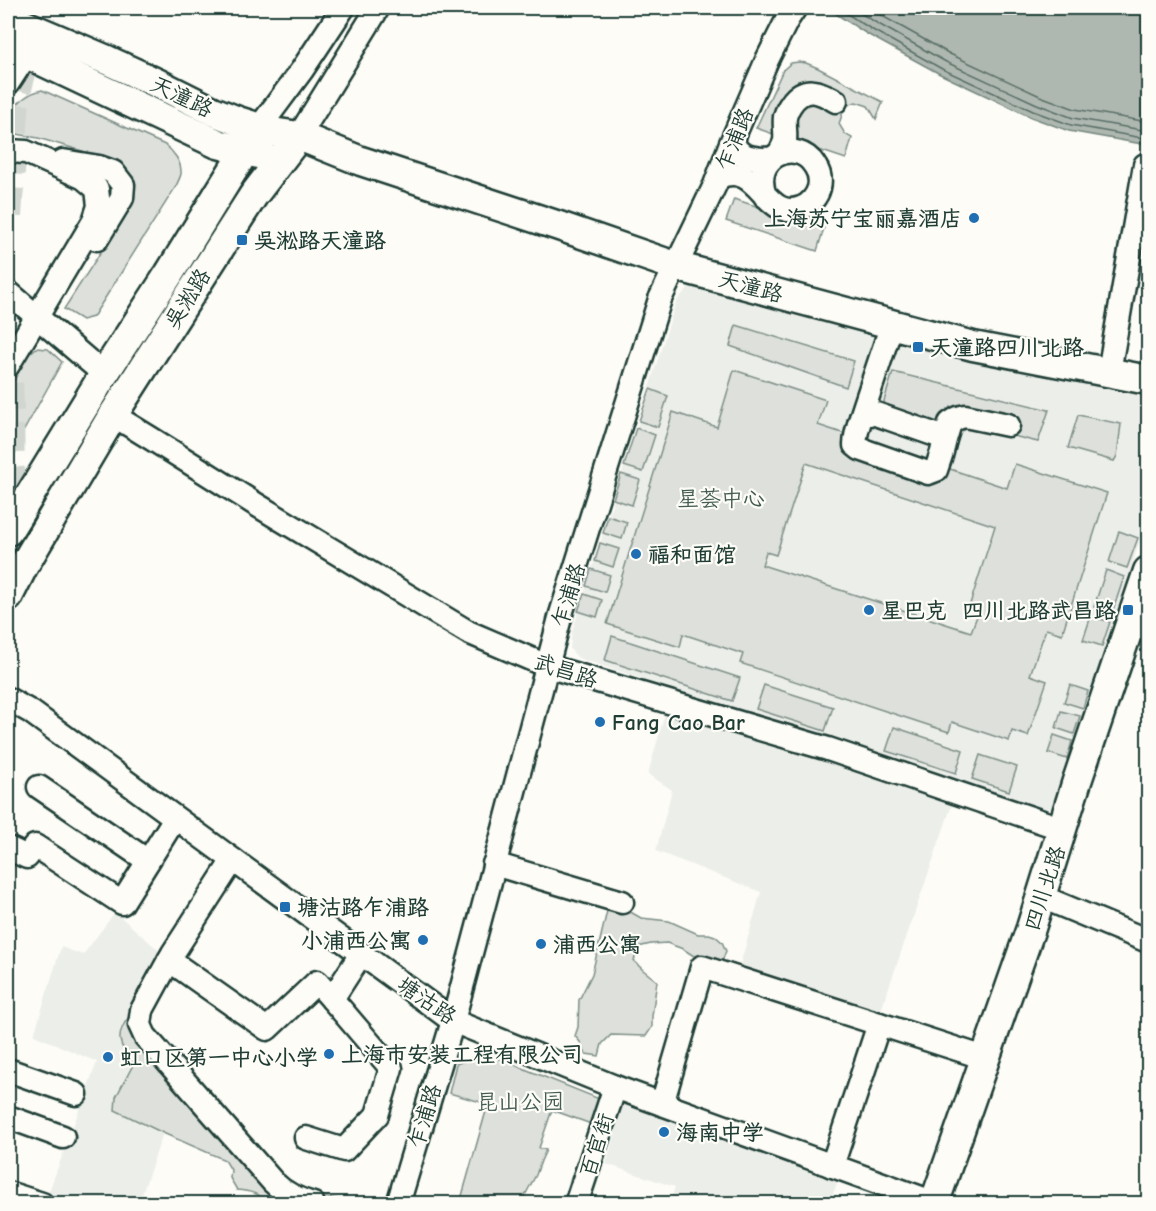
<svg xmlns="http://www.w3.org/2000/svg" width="1156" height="1211" viewBox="0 0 1156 1211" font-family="'Comic Neue','LXGW WenKai TC',sans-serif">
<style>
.built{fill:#eceee9}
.green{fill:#dde0db;stroke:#7e8e88;stroke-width:1.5;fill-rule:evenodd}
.water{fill:#aeb8b1;stroke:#75877f;stroke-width:1.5}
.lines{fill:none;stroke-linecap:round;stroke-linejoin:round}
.shore{stroke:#586e66;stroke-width:1.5}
.major-tunnel{stroke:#d1d6d0;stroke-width:28;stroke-dasharray:28 14;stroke-linecap:butt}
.minor-casing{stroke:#1f3d34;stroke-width:27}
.major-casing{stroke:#1f3d34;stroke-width:33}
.minor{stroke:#fdfcf7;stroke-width:22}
.major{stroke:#fdfcf7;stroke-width:28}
.poi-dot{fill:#1f6fb2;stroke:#fdfcf7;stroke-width:2}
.labels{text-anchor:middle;stroke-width:4.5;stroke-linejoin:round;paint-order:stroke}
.street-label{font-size:22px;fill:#1f3d34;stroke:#fdfcf7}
.poi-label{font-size:22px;font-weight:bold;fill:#1f3d34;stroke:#fdfcf7;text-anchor:start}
.park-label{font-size:22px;fill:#455e55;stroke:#fdfcf7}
</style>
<rect width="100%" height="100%" fill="#fdfcf7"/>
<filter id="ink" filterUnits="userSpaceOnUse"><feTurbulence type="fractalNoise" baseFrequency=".0167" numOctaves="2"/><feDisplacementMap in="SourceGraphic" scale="12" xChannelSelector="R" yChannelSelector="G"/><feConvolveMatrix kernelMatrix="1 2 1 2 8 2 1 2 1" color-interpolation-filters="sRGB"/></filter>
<g filter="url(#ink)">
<g class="built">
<polygon points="695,285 960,354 1148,396 1148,515 1057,800 1050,808 1042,809 578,658 570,649 572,632 675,305 679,298 689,287"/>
<polygon points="666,710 954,799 879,1016 738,972 761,892 656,851 672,790 648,774"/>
<polygon points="115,912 163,954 129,1017 120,1027 120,1042 125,1053 134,1062 122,1083 115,1110 163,1133 139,1203 75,1203 48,1194 97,1062 34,1035 61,947 83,955"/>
<polygon points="624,1100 839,1177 830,1203 670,1203 675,1187 606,1164"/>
</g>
<g class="green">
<polygon points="799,62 806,63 818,68 883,102 876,119 868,106 856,102 845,106 839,124 845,134 852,138 846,159 798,143 793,132 795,116 820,86 776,135 756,128 783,70 791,63"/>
<path d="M42 90 165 145C173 151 182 162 181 174 180 178 177 184 175 188L93 317 82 320 64 309 129 208 131 178 125 168 113 160 38 138 12 133 8 134V115C19 102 25 94 42 90Z"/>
<polygon points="734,199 824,228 817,251 726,221"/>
<polygon points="736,325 854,361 846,387 730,346"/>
<polygon points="36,348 48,349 62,362 8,459 8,392 27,356"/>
<path d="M734 370 826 400 818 425 1007 488 1015 464 1107 493 1062 634 1046 629 1030 675 1047 681 1028 736 1012 731 1009 741 952 722 949 732 740 663 743 654 683 634 680 647 607 624 673 412 717 427ZM806 463 995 526 970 604 980 608 971 632 762 565 766 552 776 555Z"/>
<polygon points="893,372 1049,410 1038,442 1009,435 948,415 934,426 886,409 884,401"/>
<polygon points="650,389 668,396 658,427 639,421"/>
<polygon points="1078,415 1121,424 1117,456 1114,461 1068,448"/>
<polygon points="636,428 655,435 643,472 624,466"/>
<polygon points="621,474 640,480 632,505 613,499"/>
<polygon points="608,516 627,522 622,539 603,533"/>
<polygon points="1119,531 1138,538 1127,568 1109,562"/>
<polygon points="600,543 619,549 613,567 595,561"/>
<polygon points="591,569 610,575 605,592 586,586"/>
<polygon points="1106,570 1124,577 1112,613 1094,607"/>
<polygon points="584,594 602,600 597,617 578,611"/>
<polygon points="1091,616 1110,622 1102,646 1083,640"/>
<polygon points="612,636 740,678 732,701 605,660"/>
<polygon points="764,685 833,707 825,731 756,709"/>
<polygon points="1070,685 1088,691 1083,708 1064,702"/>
<polygon points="1061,711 1080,716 1074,734 1056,728"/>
<polygon points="894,727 963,750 956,773 886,751"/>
<polygon points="1054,735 1072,741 1067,759 1048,753"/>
<polygon points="980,755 1017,767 1009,791 972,779"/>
<polygon points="614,906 627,910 641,918 669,921 698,934 709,934 715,936 722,942 726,951 721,964 708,965 683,949 667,943 651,944 638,947 634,961 643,970 657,981 652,1016 652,1027 646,1036 611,1035 602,1044 599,1056 586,1054 580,1042 575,1036 578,1027 579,1000 592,974 607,911"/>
<path d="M129 1017H145L149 1027 283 1185 317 1195 344 1201 346 1203H266C261 1193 248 1191 237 1190L230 1178 231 1170 225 1160 163 1133 115 1110 116 1097 134 1063C119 1047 114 1035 129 1017Z"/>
<polygon points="485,1053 597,1098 602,1105 594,1125 552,1110 539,1148 546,1150 541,1161 536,1175 523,1199 535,1203 537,1202 543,1203 460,1203 488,1104 449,1093 456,1064"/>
</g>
<polygon class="water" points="827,8 1148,8 1148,145 1069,131 1031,117 940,74 867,34"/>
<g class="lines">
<g class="shore">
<polyline points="838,8 871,29 942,69 1033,111 1071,125 1148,139"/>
<polyline points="852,8 875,22 946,62 1037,104 1073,118 1148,131"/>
<polyline points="868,8 950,54 1040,96 1075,109 1148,122"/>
</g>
<g class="major-tunnel">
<polyline points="8,216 16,96 39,8"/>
<polyline points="8,341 10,408 11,482 8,503"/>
</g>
<g class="minor-casing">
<g id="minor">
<polyline points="8,83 27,54 33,40"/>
<polyline points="259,128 302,70 343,8"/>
<polyline points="299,136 378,8"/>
<path d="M734 138C734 141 734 145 736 148 743 159 759 159 770 159"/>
<polyline points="8,151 26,152 84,178 97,189 99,206 94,221 8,365"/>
<path d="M779 154C781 150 784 145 785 141 786 133 784 125 785 117 786 113 788 108 791 104 804 85 819 91 836 101"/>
<polyline points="63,161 99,167 113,172 123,185 122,198 97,239"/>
<path d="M719 177C760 160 764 222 801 208 810 205 817 196 819 188 821 180 819 172 815 166 797 136 750 156 765 196"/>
<polyline points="8,292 104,374"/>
<polyline points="1109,372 1145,165"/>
<polyline points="113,415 152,439 257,505 468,632 547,666 828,749 1063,829"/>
<path d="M862 416 873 413 939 436 944 443 942 452 936 470 928 473 860 449 855 445C855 432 861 418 865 405L892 324"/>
<polyline points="944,443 950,423 958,418 965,416 1008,425"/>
<polyline points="1130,625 1148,630"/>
<polyline points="8,699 31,712 453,1021 615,1087 935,1203 940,1204"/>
<polyline points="39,787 148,861"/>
<polyline points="8,848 27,857 35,846 122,903 175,818"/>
<path d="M233 860 173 953 142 1010 140 1025 145 1036 273 1182C285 1194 297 1199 313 1204"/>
<polyline points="494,864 622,902"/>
<polyline points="1042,897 1148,941"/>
<polyline points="169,960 267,1029 317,982 332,999"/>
<polyline points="8,1070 76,1094"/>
<polyline points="662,1104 702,967 985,1058"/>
<polyline points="8,1117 63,1137"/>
<polyline points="306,1138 344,1150 377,1115 391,1068 332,999 361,954"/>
<polyline points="832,1166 879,1024"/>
<polyline points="8,1193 42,1204"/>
<polyline points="398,1204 453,1021 561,614 660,299 715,185 731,143 767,60 787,20 795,8"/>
<polyline points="576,1204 615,1087"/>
</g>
</g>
<g class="major-casing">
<g id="major">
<polyline points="8,18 107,60 159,84 213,111 238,121 272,132 299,136 361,161 559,226 675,266 973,346 1148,380"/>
<polyline points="8,47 27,54 218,144 262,155"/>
<polyline points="8,531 104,374 169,274 259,128"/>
<polyline points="8,597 23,567 113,415 253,196 299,136"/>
<polyline points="934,1204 1031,928 1077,781 1148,571"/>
</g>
</g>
<use href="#minor" class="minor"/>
<use href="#major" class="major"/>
</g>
</g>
<g class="poi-dot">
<circle cx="974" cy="218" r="6"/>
<rect x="236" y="234" width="12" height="12" rx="3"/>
<rect x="912" y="341" width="12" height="12" rx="3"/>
<circle cx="636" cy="554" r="6"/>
<circle cx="869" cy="610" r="6"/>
<rect x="1122" y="604" width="12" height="12" rx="3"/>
<circle cx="600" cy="722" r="6"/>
<rect x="279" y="901" width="12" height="12" rx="3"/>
<circle cx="423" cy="940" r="6"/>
<circle cx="541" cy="944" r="6"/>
<circle cx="329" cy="1054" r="6"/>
<circle cx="108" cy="1057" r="6"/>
<circle cx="664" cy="1132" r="6"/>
</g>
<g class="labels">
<g class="street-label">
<text transform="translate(182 96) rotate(26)" y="8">天潼路</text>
<text transform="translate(734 139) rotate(-68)" y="8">乍浦路</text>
<text transform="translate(751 286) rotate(15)" y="8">天潼路</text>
<text transform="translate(187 298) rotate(-58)" y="8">吴淞路</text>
<text transform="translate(568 595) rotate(-73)" y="8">乍浦路</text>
<text transform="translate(566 670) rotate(18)" y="8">武昌路</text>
<text transform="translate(1044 888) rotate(-72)" y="8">四川北路</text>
<text transform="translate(427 1000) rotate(34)" y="8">塘沽路</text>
<text transform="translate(424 1116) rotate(-73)" y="8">乍浦路</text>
<text transform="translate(596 1145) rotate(-72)" y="8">百官街</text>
</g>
<g class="poi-label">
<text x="962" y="226" text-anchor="end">上海苏宁宝丽嘉酒店</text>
<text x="254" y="248">吴淞路天潼路</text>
<text x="930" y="355">天潼路四川北路</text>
<text x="648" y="562">福和面馆</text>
<text x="881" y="618">星巴克</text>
<text x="1116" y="618" text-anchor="end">四川北路武昌路</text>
<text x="612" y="730">Fang Cao Bar</text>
<text x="297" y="915">塘沽路乍浦路</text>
<text x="411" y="948" text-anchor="end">小浦西公寓</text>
<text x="553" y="952">浦西公寓</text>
<text x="341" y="1062">上海市安装工程有限公司</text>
<text x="120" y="1065">虹口区第一中心小学</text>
<text x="676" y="1140">海南中学</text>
</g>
<g class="park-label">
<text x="721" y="506">星荟中心</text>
<text x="520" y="1109">昆山公园</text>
</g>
</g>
<rect width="1156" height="1211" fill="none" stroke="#fdfcf7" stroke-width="30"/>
<rect x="15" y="15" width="1126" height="1181" fill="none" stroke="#1f3d34" stroke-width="2" filter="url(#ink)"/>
</svg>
